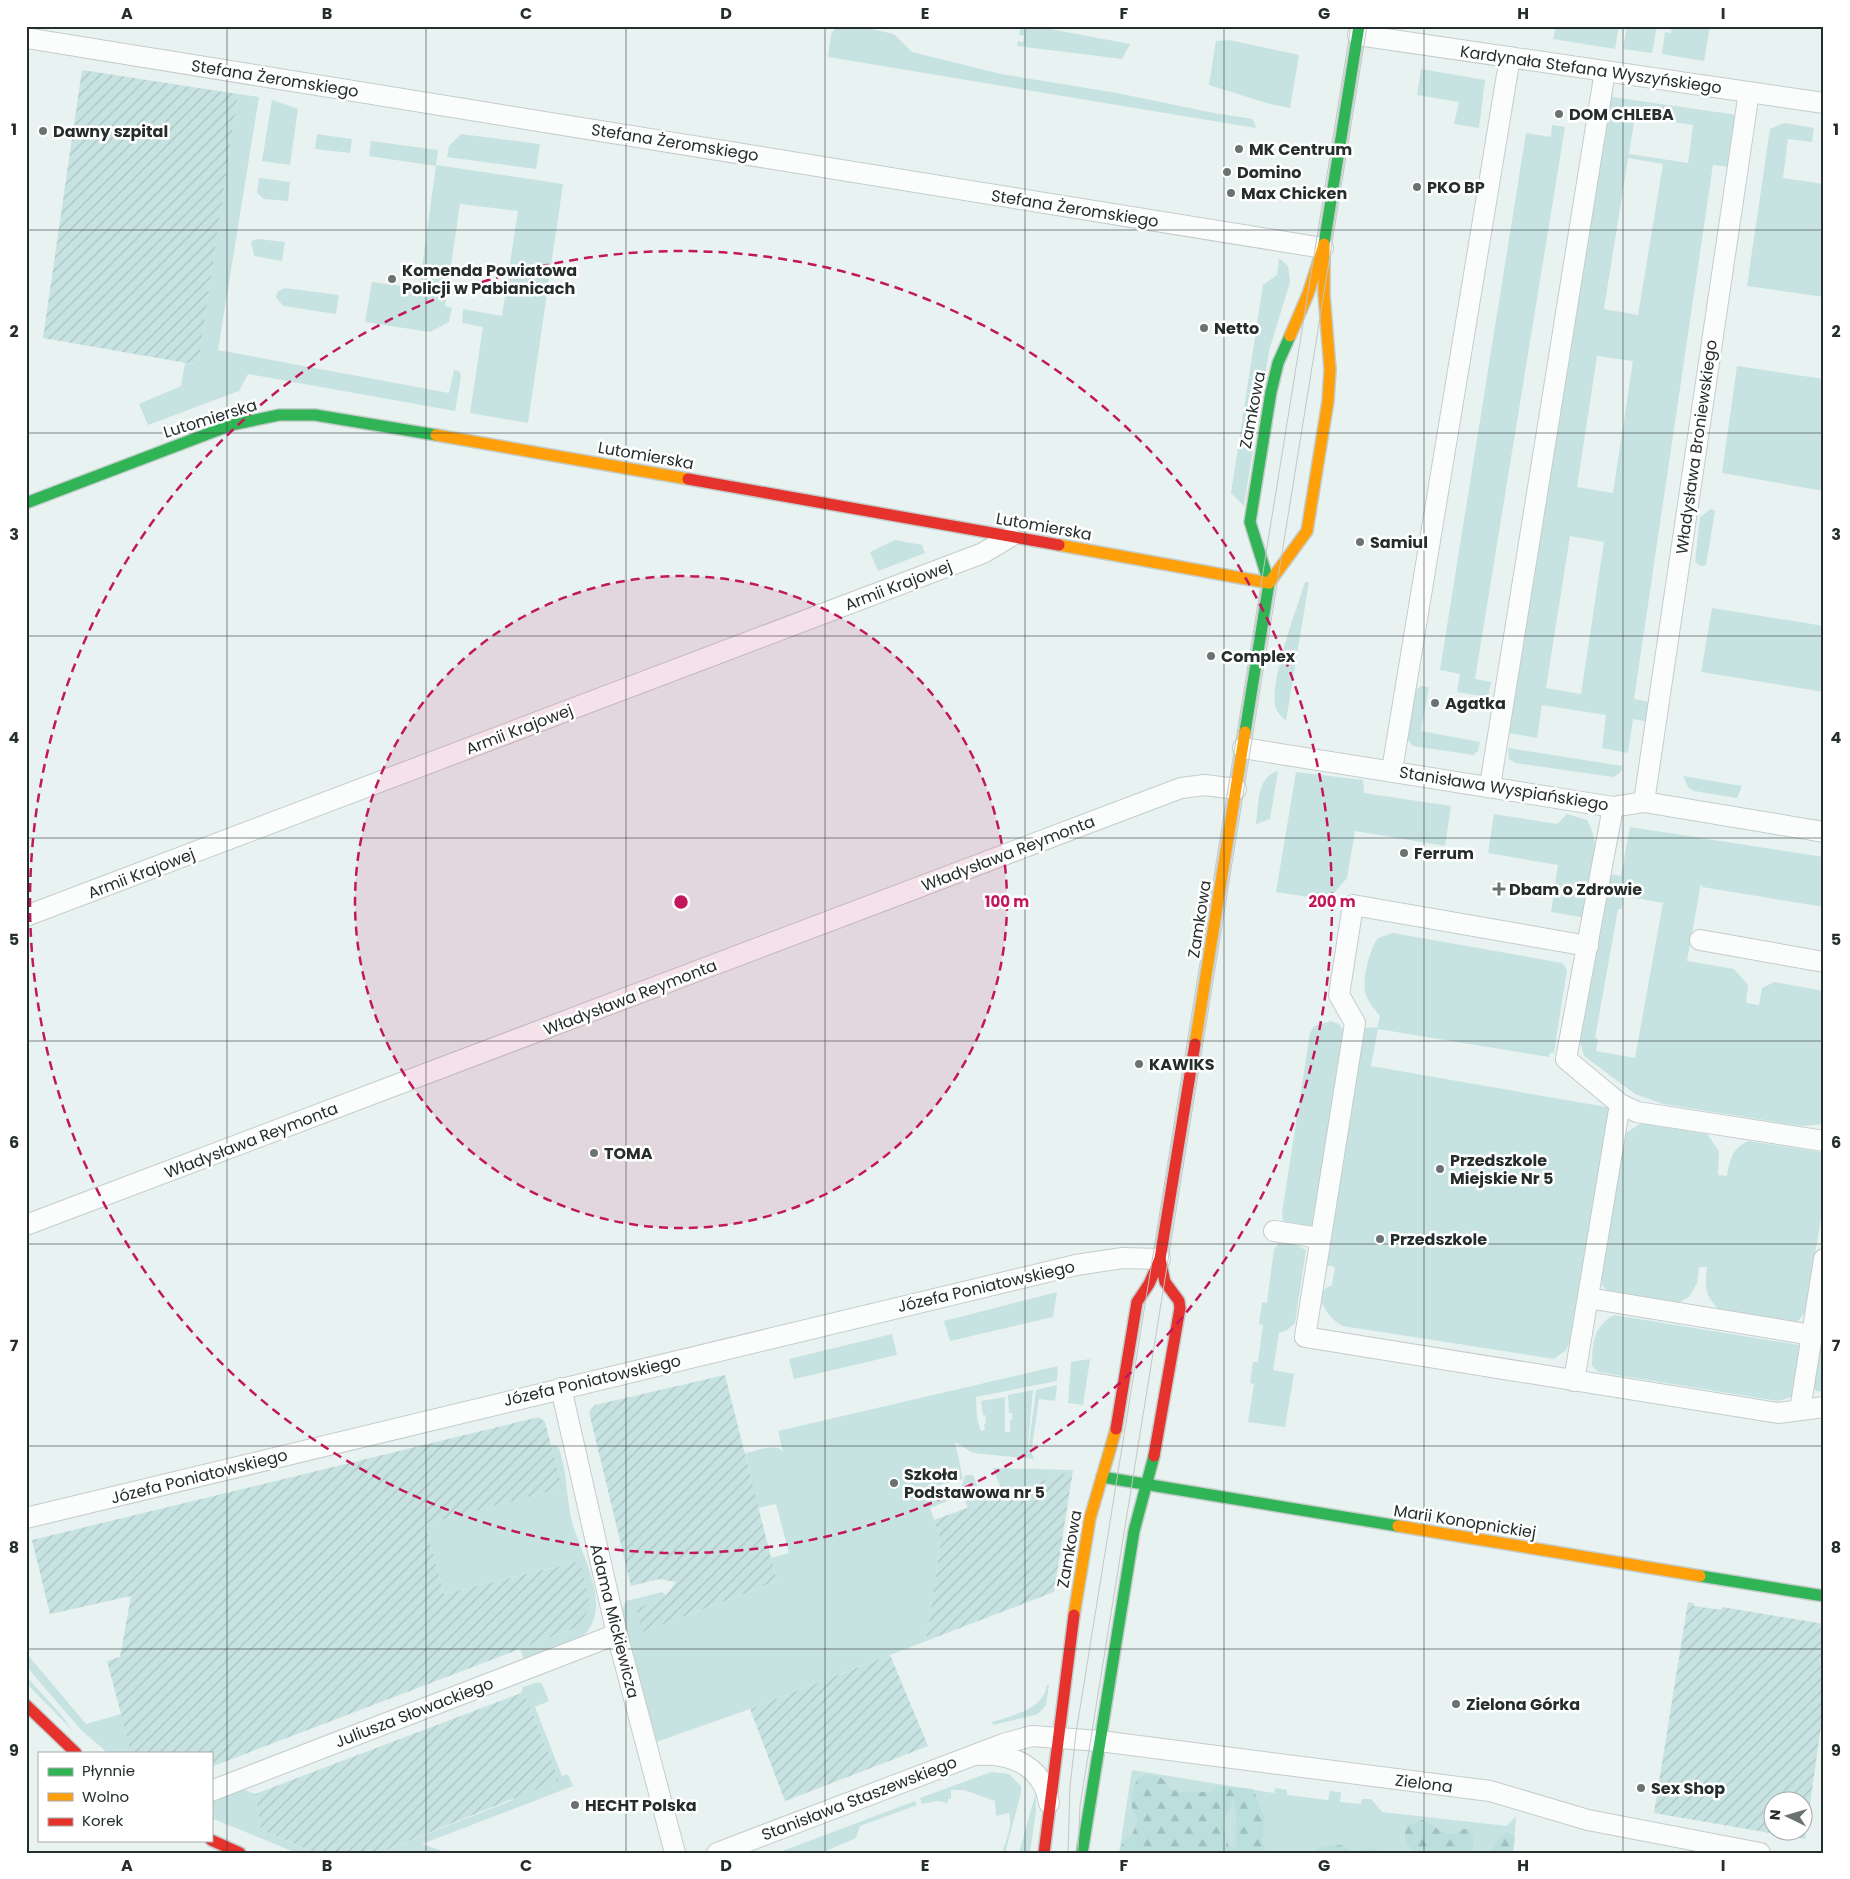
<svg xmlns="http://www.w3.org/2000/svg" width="1850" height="1879" viewBox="0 0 1850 1879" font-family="Poppins,sans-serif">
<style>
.green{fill:#c7e3e1;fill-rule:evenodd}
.forest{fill:url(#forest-firs);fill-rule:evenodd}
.garden{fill:url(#garden-furrows);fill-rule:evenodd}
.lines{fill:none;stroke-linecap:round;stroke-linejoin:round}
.street-casing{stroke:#c4cdcc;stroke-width:22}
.fast-casing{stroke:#c4cdcc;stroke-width:14}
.slow-casing{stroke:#c4cdcc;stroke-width:14}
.jam-casing{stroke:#c4cdcc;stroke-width:14}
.street{stroke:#fbfdfd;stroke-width:20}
.fast{stroke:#30b455;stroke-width:11}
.slow{stroke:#ff9f0a;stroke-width:11}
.jam{stroke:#e5322d;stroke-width:11}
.tram{stroke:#c3c7c6;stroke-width:1}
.grid{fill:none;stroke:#262d2d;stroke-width:1;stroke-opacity:0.55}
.ring{fill:none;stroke:#c2185b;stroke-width:2.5;stroke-dasharray:9 6}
.poi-dot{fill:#6a7272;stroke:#fff;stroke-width:2}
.labels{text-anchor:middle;stroke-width:5;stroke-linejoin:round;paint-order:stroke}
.street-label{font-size:16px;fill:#262d2d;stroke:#fff}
.poi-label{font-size:16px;font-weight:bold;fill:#262d2d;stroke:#fff;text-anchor:start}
.centre{fill:#c2185b;stroke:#fff;stroke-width:2.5}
.ring-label{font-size:15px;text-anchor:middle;font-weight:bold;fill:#c2185b;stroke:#fff;stroke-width:5;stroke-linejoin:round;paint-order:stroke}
.neatline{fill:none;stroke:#262d2d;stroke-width:2}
.grid-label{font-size:16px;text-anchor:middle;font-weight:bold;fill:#262d2d}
</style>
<defs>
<pattern id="forest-firs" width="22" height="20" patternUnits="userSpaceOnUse" patternTransform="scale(1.25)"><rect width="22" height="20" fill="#badfdd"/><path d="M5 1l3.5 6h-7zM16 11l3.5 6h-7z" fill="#a0c0be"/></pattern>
<pattern id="garden-furrows" width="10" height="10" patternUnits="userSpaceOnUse" patternTransform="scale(1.25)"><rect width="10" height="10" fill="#c7e3e1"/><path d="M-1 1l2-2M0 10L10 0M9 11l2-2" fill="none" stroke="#abc3c1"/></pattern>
</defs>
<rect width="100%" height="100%" fill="#e7f2f1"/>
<g class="green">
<polygon points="857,26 894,34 912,52 1001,74 1117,93 1214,113 1253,119 1256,128 828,57 831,35 836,27"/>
<polygon points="1021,26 1034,26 1130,44 1122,59 1017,46 1018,41 1023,42 1024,36 1019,35"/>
<polygon points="1556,26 1619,26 1615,49 1553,39"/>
<polygon points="1627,26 1657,26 1652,53 1623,49"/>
<polygon points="1672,26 1710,26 1704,61 1662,54 1665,32 1671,33"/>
<polygon points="1229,40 1299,55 1290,108 1270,104 1209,85 1216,41"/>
<polygon points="1421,69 1485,80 1479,128 1454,124 1459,102 1417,95"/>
<polygon points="238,94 259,97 218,350 449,393 454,370 459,371 461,376 455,411 248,374 239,391 148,425 139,404 181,386 185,363 198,365"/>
<path d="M1612 97 1737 115 1729 167 1713 165 1634 699 1653 703 1650 722 1633 719 1628 753 1602 748 1606 715 1542 705 1537 738 1509 733 1609 100ZM1635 116 1693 125 1688 163 1629 154ZM1628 158 1663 164 1638 315 1604 309ZM1597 356 1633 361 1613 493 1577 487ZM1570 536 1604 542 1581 694 1546 688Z"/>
<polygon points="272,100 298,109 290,165 262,161"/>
<polygon points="1784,123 1814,128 1812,142 1788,139 1783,178 1824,184 1824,297 1747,286 1770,129"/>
<polygon points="1552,125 1565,127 1475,679 1491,682 1488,697 1457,692 1460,674 1440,670 1526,133 1551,137"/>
<polygon points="317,134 352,139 350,153 315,149"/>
<polygon points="461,134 540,144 536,169 447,157 449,146"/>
<polygon points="371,141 438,150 436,165 563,184 528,423 470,413 483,327 462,323 463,309 502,316 518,211 460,204 445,306 452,308 449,322 430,332 365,322 372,282 419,288 436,166 369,156"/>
<polygon points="259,178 290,182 288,201 264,199 257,193"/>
<polygon points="258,239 285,242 282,261 254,256 251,241"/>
<polygon points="1279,258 1288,266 1290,282 1269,351 1244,506 1231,493 1263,285 1277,275"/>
<polygon points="285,288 339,295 336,314 283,306 276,297 278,291"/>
<polygon points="1737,366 1824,379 1824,491 1722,473"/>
<polygon points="1711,509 1715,511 1706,565 1700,566 1695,562 1700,517"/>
<polygon points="895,540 922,545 925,553 878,571 870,552"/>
<path d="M1305 582H1309L1286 721C1282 717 1276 712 1275 705 1271 676 1296 611 1305 582Z"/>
<polygon points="1712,608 1824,626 1824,692 1701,672"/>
<polygon points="1421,686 1429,687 1421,731 1480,742 1478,751 1473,755 1413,746 1408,740 1414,692"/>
<path d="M1508 748 1622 766C1622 772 1619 774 1613 777L1515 763 1509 759Z"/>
<path d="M1278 771 1270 819 1256 824C1259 805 1256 777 1278 771Z"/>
<polygon points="1296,772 1363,780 1364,793 1451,806 1445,846 1355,831 1347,878 1328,900 1276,892"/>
<polygon points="1683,776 1742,786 1737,798 1694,791 1688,787"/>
<path d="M1494 814 1557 824 1567 814 1587 820C1604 849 1591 886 1586 918L1551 912 1558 865 1488 853Z"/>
<path d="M1630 827 1824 857V907L1702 887 1701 883 1687 961 1734 969 1748 985 1746 1003 1759 1005 1762 988 1774 982 1824 991 1822 1071H1824V1124L1802 1126 1663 1104 1635 1094 1584 1056 1579 1038 1610 874 1621 876ZM1624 896 1663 903 1635 1058 1596 1051 1598 1039 1595 1038 1618 909H1621Z"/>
<path d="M1393 933 1562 963 1567 970 1554 1053H1550L1549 1057 1378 1029 1371 1066 1612 1108 1572 1337 1566 1350 1554 1359 1343 1326C1329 1319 1309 1294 1332 1285L1335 1267 1325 1265 1363 1036 1365 1029 1370 1027 1377 1028 1380 1016C1374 1008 1367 1001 1365 992 1362 979 1370 948 1378 938Z"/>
<polygon points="1331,1021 1339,1024 1343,1030 1313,1224 1305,1229 1289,1227 1283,1220 1282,1213 1310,1033 1314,1026"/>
<path d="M1641 1123 1707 1134 1719 1151 1718 1175 1727 1176C1730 1159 1732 1149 1748 1141L1821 1152 1824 1156V1201L1805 1312 1797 1323 1719 1310C1704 1293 1705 1289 1707 1267H1699L1697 1283 1689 1297 1678 1303 1610 1294 1602 1285 1601 1275 1621 1141 1626 1133Z"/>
<polygon points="1279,1244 1293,1244 1306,1250 1295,1323 1287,1330 1279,1333 1273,1370 1294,1374 1285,1427 1248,1422 1254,1384 1250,1383 1253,1362 1258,1362 1263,1325 1259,1324 1262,1302 1267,1303 1274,1249"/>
<polygon points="1057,1292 1053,1317 950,1341 944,1321"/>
<polygon points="1824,1308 1824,1392 1816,1391 1812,1386"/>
<path d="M1614 1315 1799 1345 1801 1350 1792 1397 1778 1401 1598 1372 1592 1366C1592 1344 1593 1327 1614 1315Z"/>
<polygon points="892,1334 897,1355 794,1379 789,1359"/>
<polygon points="1090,1359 1083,1405 1068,1403 1071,1362"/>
<path d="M1058 1366 1057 1381 976 1397 977 1418 981 1431 985 1430 984 1424 986 1423 985 1415H983L981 1401 1005 1397V1432H1010V1420H1012V1413H1009L1008 1395 1033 1390 1028 1443 1034 1459 973 1453 955 1442 963 1479 912 1492 927 1501 961 1490 965 1475H973L980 1494 984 1492 988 1501 968 1508 963 1495 930 1508 941 1540 926 1641 750 1709 656 1742 622 1610 626 1601 662 1592 666 1595 643 1632 777 1581 771 1558 789 1553 776 1504 758 1508 745 1453C758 1452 774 1441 783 1452L778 1431Z"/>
<polygon points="1057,1385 1055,1401 1039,1399 1032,1447 1035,1448 1035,1451 1031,1450 1029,1443 1036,1390"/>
<path d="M551 1445 558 1446C567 1469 566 1494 571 1518 579 1553 616 1607 582 1637L524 1660 520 1649 580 1626V1561L444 1594 425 1524 561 1488Z"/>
<polygon points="993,1468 1073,1470 998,1497 996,1488 1000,1486"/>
<polygon points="27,1654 86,1724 121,1714 132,1753 107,1753 101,1747 81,1730 26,1666"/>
<polygon points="26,1676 63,1717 72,1730 26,1683"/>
<polygon points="538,1682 542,1684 549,1701 535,1707 562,1776 568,1774 573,1786 422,1844 448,1853 379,1853 513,1800 513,1798 558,1778 524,1693 521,1694 523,1687"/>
<path d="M1047 1685H1049L1046 1705 1038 1714 993 1725 992 1722C1013 1715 1043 1710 1047 1685Z"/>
<polygon points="1132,1770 1274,1793 1275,1788 1287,1790 1287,1795 1328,1800 1330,1791 1341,1792 1340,1802 1361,1804 1362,1799 1371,1799 1382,1812 1507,1826 1516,1816 1513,1853 1119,1853"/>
<path d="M991 1772 1009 1774 1021 1786V1793L1005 1853H1002C1006 1840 1013 1826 1009 1813L996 1816 995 1801 964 1790H951V1799H948V1803L937 1801 922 1804 920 1798Z"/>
<polygon points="243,1789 255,1794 261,1830 316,1853 297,1853 211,1818 211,1797"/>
<polygon points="1036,1792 1036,1811 1030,1853 1019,1853"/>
<polygon points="915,1801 917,1805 860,1826 856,1838 821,1853 777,1853"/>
</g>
<g class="forest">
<path d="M1145 1775C1158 1776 1164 1776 1169 1788L1179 1792H1211L1216 1786 1253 1789 1264 1816 1263 1840 1265 1853H1119L1124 1839 1132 1835 1138 1819C1128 1806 1130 1793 1138 1778ZM1233 1797C1240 1812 1233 1829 1236 1846L1229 1848 1222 1822 1231 1808Z"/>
<path d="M1422 1820C1436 1826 1449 1842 1463 1829H1469L1473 1834V1848L1466 1853H1417C1406 1846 1403 1838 1406 1826Z"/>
<polygon points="1506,1832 1515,1837 1513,1853 1491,1853 1499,1838"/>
<polygon points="1341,1845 1353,1852 1372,1848 1386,1853 1310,1853 1323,1847"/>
</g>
<g class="garden">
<polygon points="82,70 238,94 198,365 43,338"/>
<polygon points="725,1375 777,1581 643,1632 636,1609 664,1598 676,1582 659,1579 631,1586 589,1412 595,1405"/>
<polygon points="539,1417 545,1422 562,1488 425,1524 444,1594 580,1561 590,1606 580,1626 211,1767 211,1753 131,1752 107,1661 120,1657 131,1596 50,1614 32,1540"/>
<polygon points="1073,1470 1054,1592 926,1641 941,1540 934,1520"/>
<path d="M1688 1602 1694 1603V1606L1721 1610 1722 1607 1824 1624V1705L1805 1839 1654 1813ZM1772 1802H1802V1832H1772Z"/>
<polygon points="890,1655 928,1746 785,1801 750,1709"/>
<polygon points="524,1692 559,1780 379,1853 316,1853 261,1830 255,1794"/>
</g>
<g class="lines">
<g class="street-casing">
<g id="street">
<polyline points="1358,35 1824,103"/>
<polyline points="26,38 1323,248"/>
<polyline points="1243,748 1613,807 1644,802 1824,832"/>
<polyline points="1392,770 1510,57"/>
<polyline points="1490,786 1605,71"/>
<polyline points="1644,802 1749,92"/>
<polyline points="1613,807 1566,1059 1620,1104 1637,1112 1824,1141"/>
<polyline points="26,916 983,553 1010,537"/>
<polyline points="1700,940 1824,962"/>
<polyline points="1588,946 1353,905 1339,995 1355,1023 1305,1337 1778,1413 1824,1407"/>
<polyline points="26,1225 1181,788 1205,785 1236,789"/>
<polyline points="1274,1231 1319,1238"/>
<polyline points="1588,1298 1812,1335"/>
<polyline points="1574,1381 1620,1104"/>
<polyline points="561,1388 617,1634 675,1853"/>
<polyline points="1800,1410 1824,1259"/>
<polyline points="26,1518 1076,1265 1123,1258 1160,1259"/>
<path d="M980 1755C1013 1753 1044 1768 1049 1803"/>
<polyline points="211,1791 617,1634"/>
<polyline points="717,1853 1003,1744 1032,1736 1100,1741 1490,1791 1588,1820 1760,1853"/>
</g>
</g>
<g class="fast-casing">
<g id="fast">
<polyline points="1324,244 1359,26"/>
<polyline points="26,503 231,425 279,415 315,415 436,435"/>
<polyline points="1245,732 1269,583 1250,522 1271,392 1278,363 1290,336"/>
<polyline points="1102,1477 1398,1526"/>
<polyline points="1700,1576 1824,1596"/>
<polyline points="1082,1853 1134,1531 1154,1456"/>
</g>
</g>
<g class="slow-casing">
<g id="slow">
<polyline points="1290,336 1308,294 1323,248"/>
<polyline points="436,435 688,479"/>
<polyline points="1059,545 1269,583"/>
<polyline points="1269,583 1307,531 1328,401 1330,369 1324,294 1324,244"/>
<polyline points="1195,1044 1245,732"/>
<polyline points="1398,1526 1700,1576"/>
<polyline points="1074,1615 1090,1518 1116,1429"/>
</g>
</g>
<g class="jam-casing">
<g id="jam">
<polyline points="688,479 1059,545"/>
<polyline points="1116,1429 1137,1302 1149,1284 1160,1259 1195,1044"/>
<polyline points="1154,1456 1180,1308 1179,1301 1165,1282 1160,1259"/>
<polyline points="26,1705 76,1753"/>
<polyline points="211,1840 240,1853"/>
<polyline points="1044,1853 1074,1615"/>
</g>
</g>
<use href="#street" class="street"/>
<use href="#fast" class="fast"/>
<use href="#slow" class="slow"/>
<use href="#jam" class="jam"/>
<g class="tram">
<polyline points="1068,1853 1070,1787 1076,1733 1351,26"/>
<polyline points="1078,1853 1080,1806 1367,26"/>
</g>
</g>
<path class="grid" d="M227 26V1853M426 26V1853M626 26V1853M825 26V1853M1025 26V1853M1224 26V1853M1424 26V1853M1623 26V1853M26 230H1824M26 433H1824M26 636H1824M26 838H1824M26 1041H1824M26 1244H1824M26 1446H1824M26 1649H1824"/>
<circle cx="681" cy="902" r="326" fill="#c2185b" fill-opacity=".12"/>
<g class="ring">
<circle cx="681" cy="902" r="326"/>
<circle cx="681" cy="902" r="651"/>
</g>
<g class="poi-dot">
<circle cx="1559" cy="114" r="5"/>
<circle cx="43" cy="131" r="5"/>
<circle cx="1239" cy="149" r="5"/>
<circle cx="1227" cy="172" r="5"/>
<circle cx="1417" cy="187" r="5"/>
<circle cx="1231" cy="193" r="5"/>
<circle cx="392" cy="279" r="5"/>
<circle cx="1204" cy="328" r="5"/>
<circle cx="1360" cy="542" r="5"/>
<circle cx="1211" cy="656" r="5"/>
<circle cx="1435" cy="703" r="5"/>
<circle cx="1404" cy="853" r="5"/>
<path d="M1496.5 881.5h5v5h5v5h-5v5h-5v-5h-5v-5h5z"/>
<circle cx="1139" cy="1064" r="5"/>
<circle cx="594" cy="1153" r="5"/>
<circle cx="1440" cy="1169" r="5"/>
<circle cx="1380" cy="1239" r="5"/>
<circle cx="894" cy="1483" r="5"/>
<circle cx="1456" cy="1704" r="5"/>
<circle cx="1641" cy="1788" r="5"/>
<circle cx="575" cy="1805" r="5"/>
</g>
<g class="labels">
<g class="street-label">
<text transform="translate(1591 69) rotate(8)" y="6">Kardynała Stefana Wyszyńskiego</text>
<text transform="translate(275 78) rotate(9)" y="6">Stefana Żeromskiego</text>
<text transform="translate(675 142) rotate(9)" y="6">Stefana Żeromskiego</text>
<text transform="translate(1075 208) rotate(9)" y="6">Stefana Żeromskiego</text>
<text transform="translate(1252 410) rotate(-79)" y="6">Zamkowa</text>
<text transform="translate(210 418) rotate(-17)" y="6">Lutomierska</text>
<text transform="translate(1696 447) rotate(-82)" y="6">Władysława Broniewskiego</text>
<text transform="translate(646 455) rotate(10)" y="6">Lutomierska</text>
<text transform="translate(1044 526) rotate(10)" y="6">Lutomierska</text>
<text transform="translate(898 585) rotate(-21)" y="6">Armii Krajowej</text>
<text transform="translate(519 729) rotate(-21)" y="6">Armii Krajowej</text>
<text transform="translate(1504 788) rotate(9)" y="6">Stanisława Wyspiańskiego</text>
<text transform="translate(1008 853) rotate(-21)" y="6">Władysława Reymonta</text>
<text transform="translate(141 873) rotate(-21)" y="6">Armii Krajowej</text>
<text transform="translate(1199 919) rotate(-81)" y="6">Zamkowa</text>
<text transform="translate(630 997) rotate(-21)" y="6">Władysława Reymonta</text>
<text transform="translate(251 1140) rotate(-21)" y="6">Władysława Reymonta</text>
<text transform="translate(986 1286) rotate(-13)" y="6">Józefa Poniatowskiego</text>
<text transform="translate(592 1380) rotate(-13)" y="6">Józefa Poniatowskiego</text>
<text transform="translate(199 1476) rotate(-14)" y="6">Józefa Poniatowskiego</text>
<text transform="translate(1465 1521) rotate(9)" y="6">Marii Konopnickiej</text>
<text transform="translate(1069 1549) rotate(-80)" y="6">Zamkowa</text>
<text transform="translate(615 1621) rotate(76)" y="6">Adama Mickiewicza</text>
<text transform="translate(414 1712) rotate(-21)" y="6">Juliusza Słowackiego</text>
<text transform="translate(1424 1783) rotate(7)" y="6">Zielona</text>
<text transform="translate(859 1798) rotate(-21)" y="6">Stanisława Staszewskiego</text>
</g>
<g class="poi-label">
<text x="1569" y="120">DOM CHLEBA</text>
<text x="53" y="137">Dawny szpital</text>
<text x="1249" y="155">MK Centrum</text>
<text x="1237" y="178">Domino</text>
<text x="1427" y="193">PKO BP</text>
<text x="1241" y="199">Max Chicken</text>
<text x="402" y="276">Komenda Powiatowa<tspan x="402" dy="18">Policji w Pabianicach</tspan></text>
<text x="1214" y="334">Netto</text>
<text x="1370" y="548">Samiul</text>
<text x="1221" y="662">Complex</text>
<text x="1445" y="709">Agatka</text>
<text x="1414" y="859">Ferrum</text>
<text x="1509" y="895">Dbam o Zdrowie</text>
<text x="1149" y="1070">KAWIKS</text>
<text x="604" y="1159">TOMA</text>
<text x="1450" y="1166">Przedszkole<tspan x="1450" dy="18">Miejskie Nr 5</tspan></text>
<text x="1390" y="1245">Przedszkole</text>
<text x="904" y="1480">Szkoła<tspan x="904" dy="18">Podstawowa nr 5</tspan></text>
<text x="1466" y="1710">Zielona Górka</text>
<text x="1651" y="1794">Sex Shop</text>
<text x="585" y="1811">HECHT Polska</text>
</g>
</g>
<circle cx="681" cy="902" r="8" class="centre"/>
<g class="ring-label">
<text x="1007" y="907">100 m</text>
<text x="1332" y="907">200 m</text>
</g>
<rect width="1850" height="1879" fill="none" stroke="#ffffff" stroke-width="55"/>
<rect x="38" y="1752" width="175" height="90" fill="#ffffff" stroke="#a8abab"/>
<rect x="48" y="1768" width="25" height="8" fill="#30b455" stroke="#a8abab"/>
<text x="82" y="1776" font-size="15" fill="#262d2d">Płynnie</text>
<rect x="48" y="1793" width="25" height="8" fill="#ff9f0a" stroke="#a8abab"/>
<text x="82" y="1802" font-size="15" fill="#262d2d">Wolno</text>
<rect x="48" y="1818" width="25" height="8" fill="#e5322d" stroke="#a8abab"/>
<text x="82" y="1826" font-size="15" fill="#262d2d">Korek</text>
<g transform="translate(1788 1816) rotate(275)"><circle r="24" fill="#ffffff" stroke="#a8abab"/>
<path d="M0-4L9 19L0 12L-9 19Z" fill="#6a7272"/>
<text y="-8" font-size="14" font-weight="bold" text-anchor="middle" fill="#262d2d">N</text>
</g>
<rect x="28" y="28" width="1794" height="1824" class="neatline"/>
<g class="grid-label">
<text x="127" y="19">A</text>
<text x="327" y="19">B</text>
<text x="526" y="19">C</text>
<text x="726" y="19">D</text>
<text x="925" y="19">E</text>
<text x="1124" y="19">F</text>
<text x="1324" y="19">G</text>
<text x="1523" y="19">H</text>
<text x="1723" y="19">I</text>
<text x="14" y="135">1</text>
<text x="1836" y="135">1</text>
<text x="14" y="337">2</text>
<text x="1836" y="337">2</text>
<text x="14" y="540">3</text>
<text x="1836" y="540">3</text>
<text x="14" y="743">4</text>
<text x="1836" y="743">4</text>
<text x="14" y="945">5</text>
<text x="1836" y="945">5</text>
<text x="14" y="1148">6</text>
<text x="1836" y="1148">6</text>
<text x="14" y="1351">7</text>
<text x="1836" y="1351">7</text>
<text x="14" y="1553">8</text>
<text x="1836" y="1553">8</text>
<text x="14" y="1756">9</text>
<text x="1836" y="1756">9</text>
<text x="127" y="1871">A</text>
<text x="327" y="1871">B</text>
<text x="526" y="1871">C</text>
<text x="726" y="1871">D</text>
<text x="925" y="1871">E</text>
<text x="1124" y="1871">F</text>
<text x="1324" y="1871">G</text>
<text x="1523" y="1871">H</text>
<text x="1723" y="1871">I</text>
</g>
</svg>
